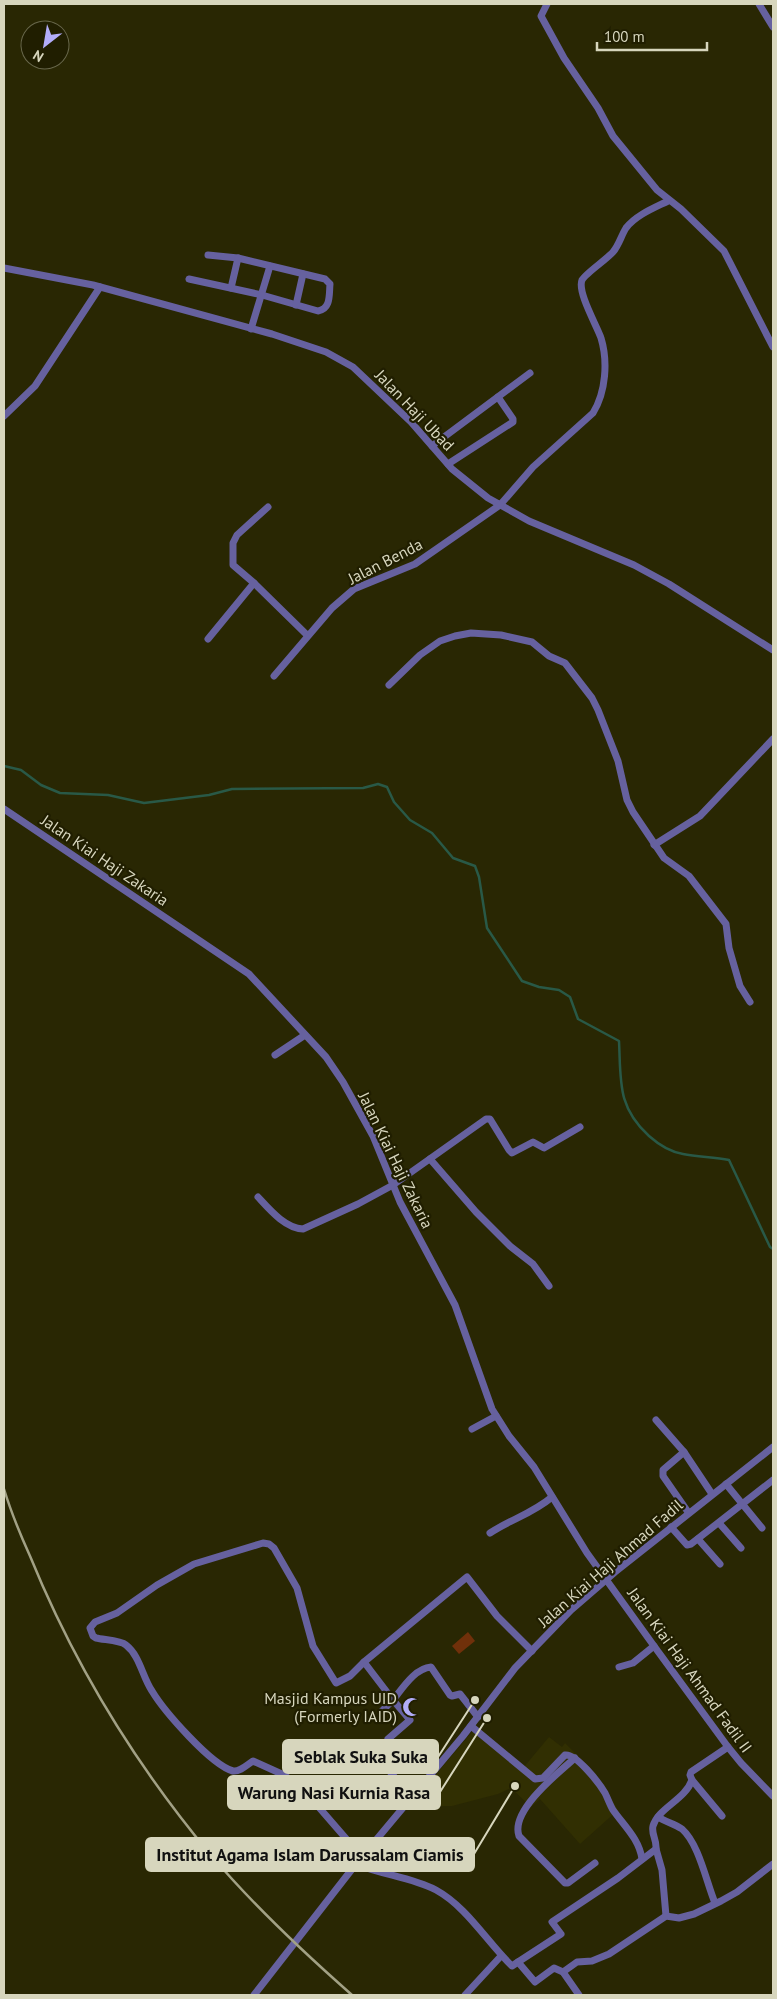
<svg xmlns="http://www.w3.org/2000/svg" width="777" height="1999" viewBox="0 0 777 1999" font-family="'PT Sans',sans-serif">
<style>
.built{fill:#312f02}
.green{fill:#70300a}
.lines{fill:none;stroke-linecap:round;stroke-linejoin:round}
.stream{stroke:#295947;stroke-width:2.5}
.minor{stroke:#66619f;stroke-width:7}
.rail{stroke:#a2a185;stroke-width:2.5}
.labels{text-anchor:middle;stroke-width:4.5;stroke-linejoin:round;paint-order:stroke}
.street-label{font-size:16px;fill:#d7d6bd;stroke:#201e00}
.poi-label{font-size:16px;fill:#d7d6bd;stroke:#201e00;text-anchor:end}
.leader{fill:none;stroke:#d7d6bd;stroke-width:2}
.callout-dot{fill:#d7d6bd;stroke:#201e00;stroke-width:2}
.callout{fill:#d7d6bd;stroke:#d7d6bd;stroke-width:2}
.callout-label{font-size:18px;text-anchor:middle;font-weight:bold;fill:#111}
</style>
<rect width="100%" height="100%" fill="#292703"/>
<polygon class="built" points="477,1726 494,1743 523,1768 549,1737 562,1747 565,1743 578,1756 602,1784 618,1810 580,1844 540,1799 531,1807 511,1788 498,1794 452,1806 441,1806 434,1803 421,1792"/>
<g class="green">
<polygon points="468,1632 475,1641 459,1654 452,1646"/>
<polygon points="365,1750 372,1758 357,1774 349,1766"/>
</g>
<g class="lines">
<path class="stream" d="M4 766 21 770 41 785 60 793 108 795 144 803 209 795 232 789 363 788 378 784 387 787 394 802 410 820 432 833 453 858 475 866 479 877 487 928 522 981 539 987 559 990 570 997 578 1019 619 1041C621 1081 617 1107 649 1136 658 1144 671 1152 683 1154 698 1157 714 1157 729 1160L770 1247 773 1249"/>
<g class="minor">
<polyline points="547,4 541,16 564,58 598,108 613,136 657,190 681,209 724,251 773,347"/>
<polyline points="759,4 773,27"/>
<polyline points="4,268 93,285 272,334 326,352 353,367 411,422 452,469 488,498 529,521 634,565 669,584 773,650"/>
<path d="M189 279 262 295 318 311C331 309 329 295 330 284L325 279 238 258 208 255"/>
<polyline points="231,288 238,258"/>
<polyline points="296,305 303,274"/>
<polyline points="251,329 270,266"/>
<polyline points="4,416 35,386 100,287"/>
<polyline points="432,446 530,373"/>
<polyline points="448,464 513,422 513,419 498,397"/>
<polyline points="254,583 233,565 233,543 237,535 268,507"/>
<polyline points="208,639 254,583 307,635"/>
<path d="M274 676 332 608 354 589 415 564 500 505 533 467 593 413C606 392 608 361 601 338 597 326 577 292 582 280 586 273 606 260 613 252 619 245 621 236 626 228 636 215 654 208 668 201"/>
<polyline points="389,685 420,655 440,641 455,636 471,633 501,635 532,642 549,656 565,663 592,698 598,710 618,761 627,800 633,812 664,858 689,876 726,924 729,948 740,986 750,1002"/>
<polyline points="4,809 249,974 326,1057 343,1082 373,1136 400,1202 455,1305 492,1409 509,1436 534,1467 587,1553 654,1646 728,1747 741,1763 773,1796"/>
<polyline points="654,845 700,816 773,739"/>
<polyline points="275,1055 305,1035"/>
<polyline points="430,1159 476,1212 510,1246 533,1264 549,1286"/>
<path d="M258 1197C270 1210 285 1228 303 1229L358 1204 393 1185 486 1119H490L509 1150 512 1153 533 1142 544 1148 580 1127"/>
<polyline points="656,1420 684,1452"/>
<polyline points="472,1429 496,1416"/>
<polyline points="726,1484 762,1528"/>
<polyline points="688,1512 663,1476 663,1470 684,1452 712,1494"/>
<polyline points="719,1523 741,1548"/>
<polyline points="671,1527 687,1545 691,1544 773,1480"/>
<path d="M490 1533C511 1519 532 1514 552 1497"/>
<polyline points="698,1539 720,1564"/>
<path d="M364 1662 393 1700C402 1689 415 1668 431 1667L450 1695 452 1696 460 1694 478 1717"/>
<polyline points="619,1667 633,1663 654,1646"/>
<polyline points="381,1712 393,1700 410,1720 388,1739 398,1752 384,1764"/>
<path d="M471 1726 535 1779 543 1778 565 1755C576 1753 599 1783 605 1793 608 1799 610 1805 613 1810 625 1827 639 1839 642 1859"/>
<polyline points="371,1749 412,1798"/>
<path d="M575 1758C558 1773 510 1811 519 1836L565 1883H568L595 1863"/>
<polyline points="692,1780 722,1816"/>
<path d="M658 1817C666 1822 675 1824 682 1829 699 1844 706 1881 715 1903"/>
<polyline points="656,1849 662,1870 666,1916"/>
<path d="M362 1857 303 1789 284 1775 253 1761C248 1764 240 1772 233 1771 211 1765 164 1711 152 1691 142 1676 140 1656 126 1645 120 1640 104 1640 96 1638L93 1636 90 1628 95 1622 117 1613 157 1585 194 1564 263 1543 269 1544 274 1548 297 1588 313 1646 336 1683 350 1676 364 1662 467 1577 497 1616 532 1651"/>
<path d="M356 1864C382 1875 411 1877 436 1890 467 1907 487 1942 512 1966L518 1962 535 1982 554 1968 563 1972 579 1995"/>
<path d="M518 1962 561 1934 552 1922 618 1878 656 1849C657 1840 651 1834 653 1826 658 1808 685 1800 692 1780L690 1775 691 1772 728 1747"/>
<polyline points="563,1972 577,1962 592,1961 609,1954 666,1916 679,1918 694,1914 721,1901 737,1892 773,1864"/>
<polyline points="254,1995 356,1864 463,1736 515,1668 571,1610 615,1572 773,1447"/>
<polyline points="465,1995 501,1956"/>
</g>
<path class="rail" d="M4 1489C11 1512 20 1534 30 1556 74 1664 135 1764 210 1854 253 1905 302 1951 352 1995"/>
</g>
<defs>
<g id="mosque-bare" transform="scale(1.5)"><path d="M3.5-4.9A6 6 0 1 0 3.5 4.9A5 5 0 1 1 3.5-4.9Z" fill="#b2adf9" stroke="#201e00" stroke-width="2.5" paint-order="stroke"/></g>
</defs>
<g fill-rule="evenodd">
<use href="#mosque-bare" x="412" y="1707"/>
</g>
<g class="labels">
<g class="street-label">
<text transform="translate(415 410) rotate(46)" y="6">Jalan Haji Ubad</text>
<text transform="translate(385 561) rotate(-27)" y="6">Jalan Benda</text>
<text transform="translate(105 860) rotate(34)" y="6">Jalan Kiai Haji Zakaria</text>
<text transform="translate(396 1160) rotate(64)" y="6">Jalan Kiai Haji Zakaria</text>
<text transform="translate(610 1563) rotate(-41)" y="6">Jalan Kiai Haji Ahmad Fadil</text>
<text transform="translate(690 1670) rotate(54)" y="6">Jalan Kiai Haji Ahmad Fadil II</text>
</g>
<g class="poi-label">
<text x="397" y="1704">Masjid Kampus UID<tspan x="397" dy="18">(Formerly IAID)</tspan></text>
</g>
</g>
<path class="leader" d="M475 1700L438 1757M487 1718L440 1792M515 1786L474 1854"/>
<g class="callout-dot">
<circle cx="475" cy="1700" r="5"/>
<circle cx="487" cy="1718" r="5"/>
<circle cx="515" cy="1786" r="5"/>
</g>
<g class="callout">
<rect x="283" y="1740" width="155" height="33" rx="5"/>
<rect x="228" y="1776" width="212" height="33" rx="5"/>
<rect x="146" y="1838" width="328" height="33" rx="5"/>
</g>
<g class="callout-label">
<text x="361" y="1763">Seblak Suka Suka</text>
<text x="334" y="1799">Warung Nasi Kurnia Rasa</text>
<text x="310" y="1861">Institut Agama Islam Darussalam Ciamis</text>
</g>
<rect width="777" height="1999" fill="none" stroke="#d7d6bd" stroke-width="10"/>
<g transform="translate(45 45) rotate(211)"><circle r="24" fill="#201e00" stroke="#69684c"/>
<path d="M0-4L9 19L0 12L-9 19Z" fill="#b2adf9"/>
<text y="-8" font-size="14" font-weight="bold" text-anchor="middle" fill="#d7d6bd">N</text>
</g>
<path d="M597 42v8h110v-8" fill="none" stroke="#d7d6bd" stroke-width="2.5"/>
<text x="604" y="42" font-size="15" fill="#d7d6bd" stroke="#201e00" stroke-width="4" paint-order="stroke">100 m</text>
</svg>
